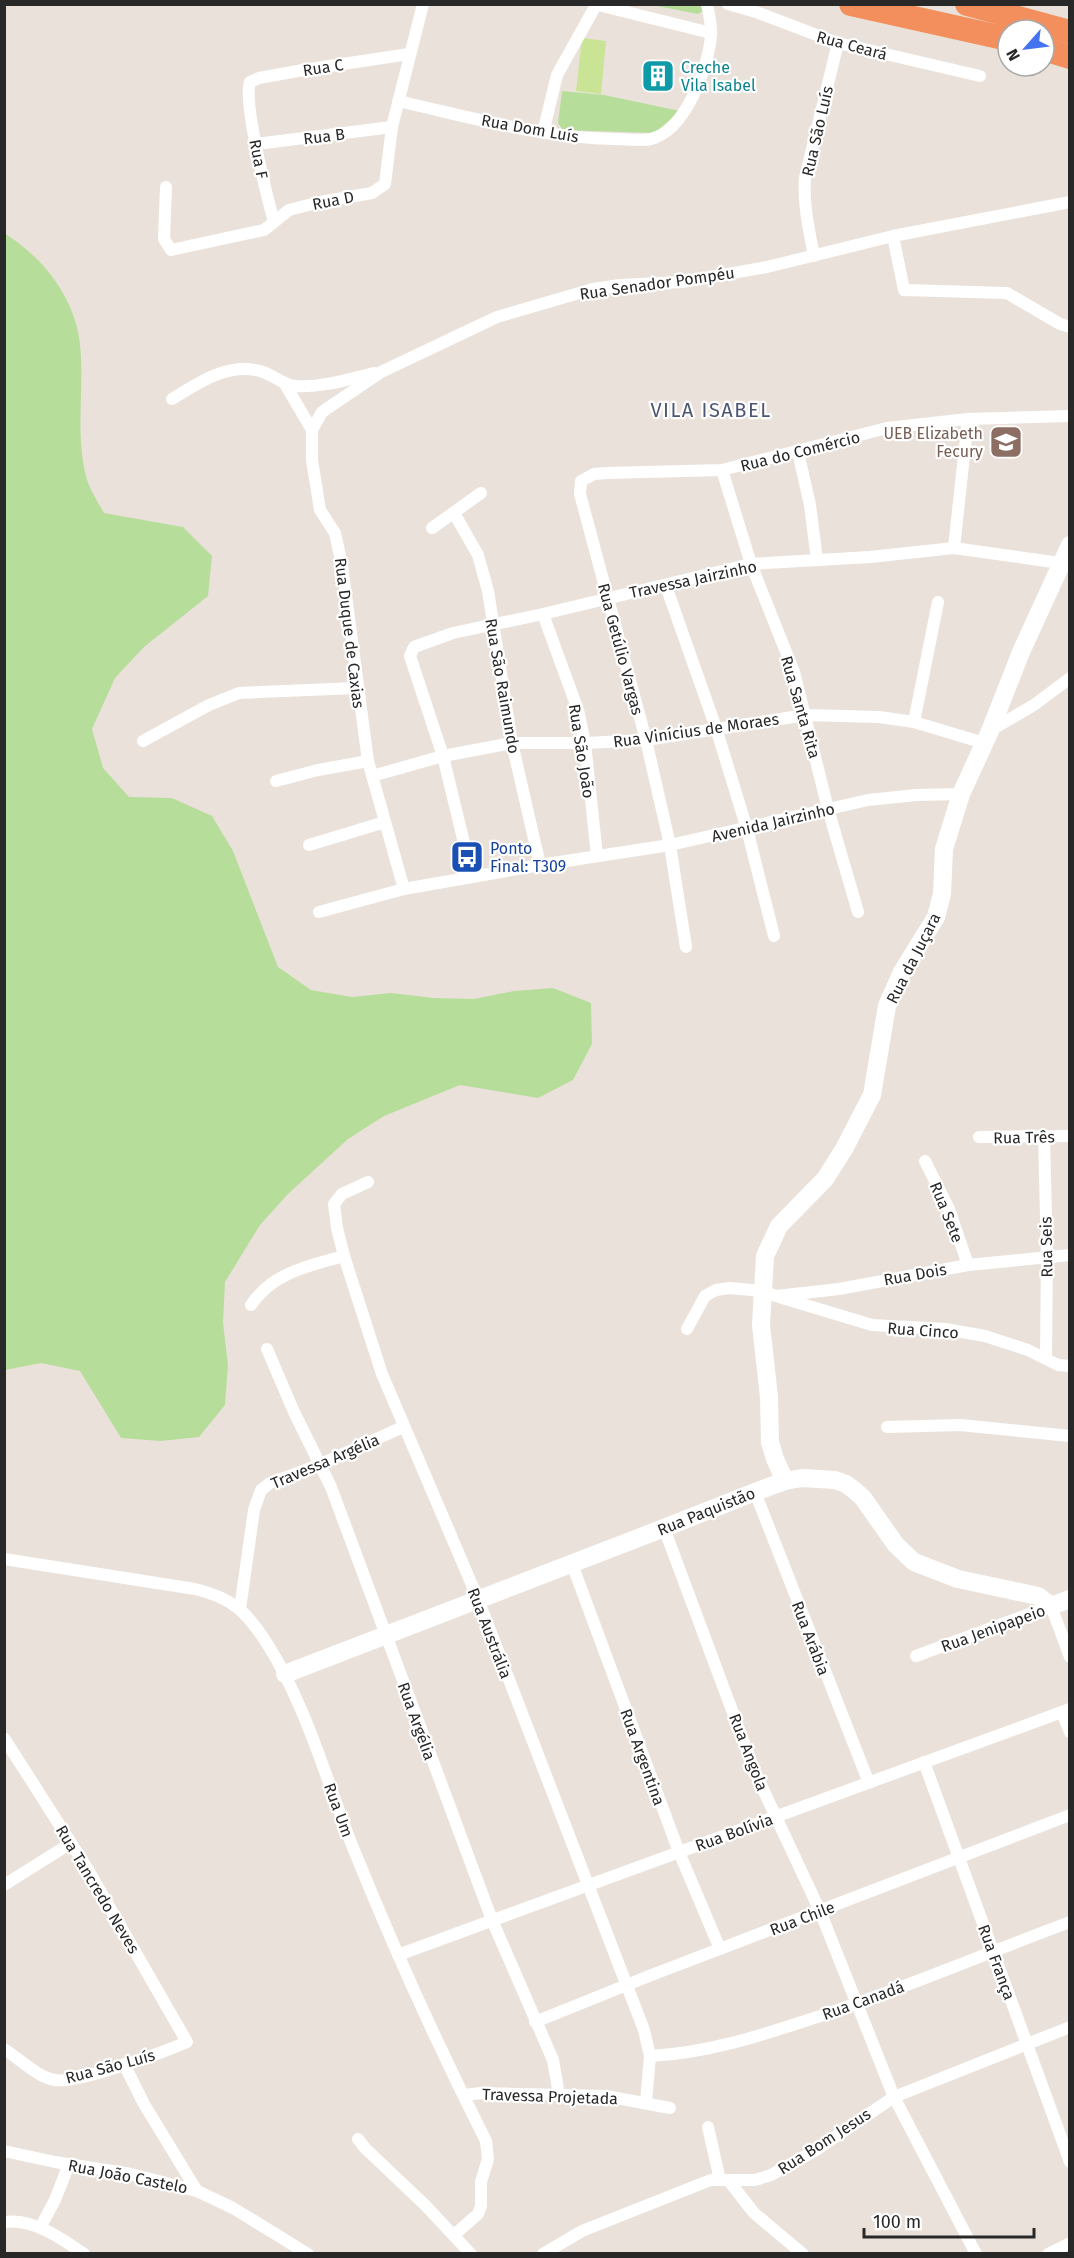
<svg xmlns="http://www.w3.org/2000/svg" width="1074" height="2258" viewBox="0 0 1074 2258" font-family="'Fira Sans',sans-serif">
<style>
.green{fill:#b7dd9a}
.pitch{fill:#cae496}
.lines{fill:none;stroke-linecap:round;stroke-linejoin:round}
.street{stroke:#fff;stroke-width:12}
.secondary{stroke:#fff;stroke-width:18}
.highway{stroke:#f38f5c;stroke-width:24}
.labels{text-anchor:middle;stroke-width:4.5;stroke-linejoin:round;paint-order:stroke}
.street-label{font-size:16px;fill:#282828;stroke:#fff}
.culture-label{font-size:16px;fill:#0d838f;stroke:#fff;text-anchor:start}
.education-label{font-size:16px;fill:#785e54;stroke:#fff;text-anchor:end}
.transit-label{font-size:16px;fill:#164399;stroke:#fff;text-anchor:start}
.quarter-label{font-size:20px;letter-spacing:1.5px;fill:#4c5775;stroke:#fff}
</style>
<rect width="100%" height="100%" fill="#eae2da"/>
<g class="green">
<polygon points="652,5 701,5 703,11 698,14"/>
<polygon points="562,91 604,95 680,111 655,133 563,130 558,123"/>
<path d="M4 233C47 260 80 304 81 357 83 397 76 436 86 476 89 489 98 502 104 513L183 527 212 556 208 596 144 647 115 678 92 729 103 768 129 797 172 798 212 816 233 851 278 967 311 990 352 997 391 993 434 998 474 999 514 991 553 988 591 1003 592 1044 573 1080 538 1098 460 1085 384 1116 348 1139 288 1194 260 1225 225 1282 223 1323 228 1365 225 1405 199 1437 160 1441 121 1438 80 1371 41 1363 5 1370Z"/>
</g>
<polygon class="pitch" points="582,38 606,41 601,94 576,91"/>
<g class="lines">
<g class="street">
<polyline points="594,4 711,33"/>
<polyline points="728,4 756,12 838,43 980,76"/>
<path d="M398 101C470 117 541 138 615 139 626 139 641 141 651 139 686 130 708 68 711 36 712 26 709 15 707 4"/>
<polyline points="543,133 557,75 596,5"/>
<polyline points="256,144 392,127"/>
<polyline points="166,187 164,239 171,250 264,230 289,210 320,202 372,193 385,184 392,127 423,4"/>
<path d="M274 222C267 196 243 103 250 82L259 78 303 70 409 54"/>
<polyline points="893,236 904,290 1007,293 1060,324 1070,327"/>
<path d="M814 256C809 230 803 204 805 178L838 43"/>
<polyline points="285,384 312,430 312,460 320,510 335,533 342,565 368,761 404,889"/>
<path d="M172 399C199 382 230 361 263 372 275 376 283 385 296 386 322 388 349 379 374 373"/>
<polyline points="312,430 322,412 381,372 497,317 593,289 620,285 682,282 767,267 893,236 1070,202"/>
<polyline points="798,452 810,505 817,560"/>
<polyline points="722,470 751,564 794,672 828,809 858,912"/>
<polyline points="454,513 478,555 488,591 512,743 540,865"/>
<polyline points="432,528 481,493"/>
<polyline points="954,548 968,419"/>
<polyline points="666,586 716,728 747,829 774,936"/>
<polyline points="543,614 578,710 585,743 597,856"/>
<polyline points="914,722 938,602"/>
<polyline points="991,730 1034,705 1070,678"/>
<polyline points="143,741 209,705 239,693 357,688"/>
<polyline points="372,776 443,756 512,743 585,743 646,740 806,715 879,717 914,722 984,743"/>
<polyline points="276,781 318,770 368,761"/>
<polyline points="309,845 385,822"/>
<polyline points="472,876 443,756 410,656 414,647 453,633 543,614 751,564 870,557 954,548 1060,563"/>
<polyline points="319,912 404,889 540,865 670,845 868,800 916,795 961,794"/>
<polyline points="686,947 670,845 646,740 580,494 581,481 594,474 607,473 722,470 887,428 968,419 1070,416"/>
<polyline points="1044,1136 1047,1258 1046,1358"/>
<polyline points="979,1137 1070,1136"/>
<polyline points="925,1161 949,1209 968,1265"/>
<polyline points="368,1182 342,1194 334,1204 337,1228 344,1256 382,1374 478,1599 644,2030 650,2056 646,2102"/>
<polyline points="779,1297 872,1325 945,1329 985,1336 1028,1350 1058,1365 1070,1366"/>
<path d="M251 1305C273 1272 309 1266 344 1256"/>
<polyline points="687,1329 705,1296 716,1290 730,1288 762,1291 776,1296 839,1289 968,1265 1070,1255"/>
<polyline points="267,1349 294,1412 331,1487 492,1920 553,2060 559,2095"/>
<polyline points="887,1427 960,1425 1070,1436"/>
<polyline points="755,1492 869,1783"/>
<polyline points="664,1528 755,1772 820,1911 894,2097 976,2254"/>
<path d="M4 1559 195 1589C233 1598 247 1612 268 1645 307 1707 327 1783 354 1850 394 1949 438 2046 486 2141L488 2159 481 2182V2206L478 2214 454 2235"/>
<polyline points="572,1564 679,1852 720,1949"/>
<polyline points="240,1609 254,1510 261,1490 270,1483 321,1464 403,1427"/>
<polyline points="916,1656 1051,1606 1070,1657"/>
<polyline points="1062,1712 1070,1732"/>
<path d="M4 1738 87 1868 187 2042C164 2052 77 2084 55 2080 37 2077 20 2059 4 2049"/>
<polyline points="924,1762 1070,2162"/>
<polyline points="4,1885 71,1843"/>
<polyline points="398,1955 1070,1709"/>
<polyline points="535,2022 649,1976 1070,1815"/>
<path d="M650 2056C707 2053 760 2036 814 2018 900 1990 984 1954 1070 1922"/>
<polyline points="124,2064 144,2104 197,2191"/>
<polyline points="464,2095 481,2093 606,2096 670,2108"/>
<polyline points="708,2127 720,2180"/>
<polyline points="358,2139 365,2148 425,2205 471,2254"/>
<polyline points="4,2151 55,2162 131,2174 197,2191 233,2208 308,2254"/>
<polyline points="729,2181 754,2213 803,2254"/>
<path d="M4 2222C33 2218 61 2238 84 2254"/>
<polyline points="40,2228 55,2200 69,2164"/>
<polyline points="543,2254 582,2231 703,2183 711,2180 755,2180 771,2175 816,2150 894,2097 1070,2027"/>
<polyline points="1048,2254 1070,2243"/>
</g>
<g class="secondary">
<polyline points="785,1481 775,1459 770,1442 769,1397 761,1325 765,1256 779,1226 825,1179 844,1149 872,1095 887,1006 902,972 936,917 942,894 944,849 961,794 990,731 1021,652 1070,545"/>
<polyline points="285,1674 664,1528 755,1492 785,1481 802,1478 835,1480 846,1484 854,1490 863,1498 896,1545 914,1562 958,1579 1038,1596 1051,1606 1070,1599"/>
</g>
<g class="highway">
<polyline points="851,4 1008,39"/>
<polyline points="967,4 1070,32"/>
<polyline points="1044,49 1070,57"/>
</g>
</g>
<defs>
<g id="building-square" transform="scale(1.725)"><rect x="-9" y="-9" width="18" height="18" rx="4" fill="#0f9aa8" stroke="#fff"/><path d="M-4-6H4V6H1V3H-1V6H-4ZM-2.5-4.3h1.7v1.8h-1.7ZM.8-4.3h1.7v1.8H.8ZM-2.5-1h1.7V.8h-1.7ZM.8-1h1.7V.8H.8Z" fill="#fff"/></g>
<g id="school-square" transform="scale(1.725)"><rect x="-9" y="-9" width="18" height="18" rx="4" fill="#8d6e63" stroke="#fff"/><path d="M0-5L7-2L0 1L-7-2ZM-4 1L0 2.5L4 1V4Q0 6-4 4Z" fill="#fff"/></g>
<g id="bus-square" transform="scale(1.725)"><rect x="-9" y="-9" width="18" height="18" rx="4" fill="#1a4fb4" stroke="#fff"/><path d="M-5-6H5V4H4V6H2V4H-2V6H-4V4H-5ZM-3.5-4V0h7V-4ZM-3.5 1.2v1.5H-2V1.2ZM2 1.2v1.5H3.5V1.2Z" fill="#fff"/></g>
</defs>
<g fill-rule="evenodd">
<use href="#building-square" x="658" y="76"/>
<use href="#school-square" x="1006" y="442"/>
<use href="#bus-square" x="467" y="857"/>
</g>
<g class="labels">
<g class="street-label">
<text transform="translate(852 45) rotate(15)" y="6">Rua Ceará</text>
<text transform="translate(323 67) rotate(-9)" y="6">Rua C</text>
<text transform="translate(530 128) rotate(10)" y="6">Rua Dom Luís</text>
<text transform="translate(817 131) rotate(-77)" y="6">Rua São Luís</text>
<text transform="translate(324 136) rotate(-7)" y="6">Rua B</text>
<text transform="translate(259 159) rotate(79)" y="6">Rua F</text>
<text transform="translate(333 200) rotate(-11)" y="6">Rua D</text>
<text transform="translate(657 283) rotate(-8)" y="6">Rua Senador Pompéu</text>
<text transform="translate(800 451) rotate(-14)" y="6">Rua do Comércio</text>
<text transform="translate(693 579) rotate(-12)" y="6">Travessa Jairzinho</text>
<text transform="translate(350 633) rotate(83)" y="6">Rua Duque de Caxias</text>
<text transform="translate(621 649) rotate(75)" y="6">Rua Getúlio Vargas</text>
<text transform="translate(503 686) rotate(80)" y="6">Rua São Raimundo</text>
<text transform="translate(801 707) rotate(74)" y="6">Rua Santa Rita</text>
<text transform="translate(696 730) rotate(-8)" y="6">Rua Vinícius de Moraes</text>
<text transform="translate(582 751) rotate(81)" y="6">Rua São João</text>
<text transform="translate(773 822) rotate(-13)" y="6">Avenida Jairzinho</text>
<text transform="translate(913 958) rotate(-63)" y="6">Rua da Juçara</text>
<text transform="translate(1024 1137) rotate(-1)" y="6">Rua Três</text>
<text transform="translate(947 1212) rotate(68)" y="6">Rua Sete</text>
<text transform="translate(1046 1247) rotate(-91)" y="6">Rua Seis</text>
<text transform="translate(915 1274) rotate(-10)" y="6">Rua Dois</text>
<text transform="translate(923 1330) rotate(4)" y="6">Rua Cinco</text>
<text transform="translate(325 1461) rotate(-23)" y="6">Travessa Argélia</text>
<text transform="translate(706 1511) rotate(-22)" y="6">Rua Paquistão</text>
<text transform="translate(993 1628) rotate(-20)" y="6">Rua Jenipapeio</text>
<text transform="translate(490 1633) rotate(69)" y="6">Rua Austrália</text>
<text transform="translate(811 1638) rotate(69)" y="6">Rua Arábia</text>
<text transform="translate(417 1721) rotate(70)" y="6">Rua Argélia</text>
<text transform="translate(749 1752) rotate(69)" y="6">Rua Angola</text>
<text transform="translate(643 1757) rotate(70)" y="6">Rua Argentina</text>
<text transform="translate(339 1810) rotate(70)" y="6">Rua Um</text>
<text transform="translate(734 1832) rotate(-20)" y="6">Rua Bolívia</text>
<text transform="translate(98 1889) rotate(59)" y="6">Rua Tancredo Neves</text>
<text transform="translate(802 1918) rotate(-21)" y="6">Rua Chile</text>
<text transform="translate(997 1962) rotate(70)" y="6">Rua França</text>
<text transform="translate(863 2000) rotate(-20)" y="6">Rua Canadá</text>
<text transform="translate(110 2066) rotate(-15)" y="6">Rua São Luís</text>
<text transform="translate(550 2096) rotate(2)" y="6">Travessa Projetada</text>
<text transform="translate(824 2141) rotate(-33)" y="6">Rua Bom Jesus</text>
<text transform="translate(128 2176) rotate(11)" y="6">Rua João Castelo</text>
</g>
<g class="culture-label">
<text x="681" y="73">Creche<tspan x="681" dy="18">Vila Isabel</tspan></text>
</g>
<g class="education-label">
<text x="983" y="439">UEB Elizabeth<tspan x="983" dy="18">Fecury</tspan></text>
</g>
<g class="transit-label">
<text x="490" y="854">Ponto<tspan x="490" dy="18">Final: T309</tspan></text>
</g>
<g class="quarter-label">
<text x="711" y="417">VILA ISABEL</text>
</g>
</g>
<rect width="1074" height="2258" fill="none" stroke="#282828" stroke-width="12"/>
<g transform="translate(1026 48) rotate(242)"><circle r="28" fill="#ffffff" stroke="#a9a9a9" stroke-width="1.5"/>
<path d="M0-4.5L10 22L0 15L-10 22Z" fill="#4373ee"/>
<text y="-9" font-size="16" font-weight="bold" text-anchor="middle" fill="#282828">N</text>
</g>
<path d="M864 2228v9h170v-9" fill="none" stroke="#282828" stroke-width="3"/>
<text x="873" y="2228" font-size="18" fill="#282828" stroke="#ffffff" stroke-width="4.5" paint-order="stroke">100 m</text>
</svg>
